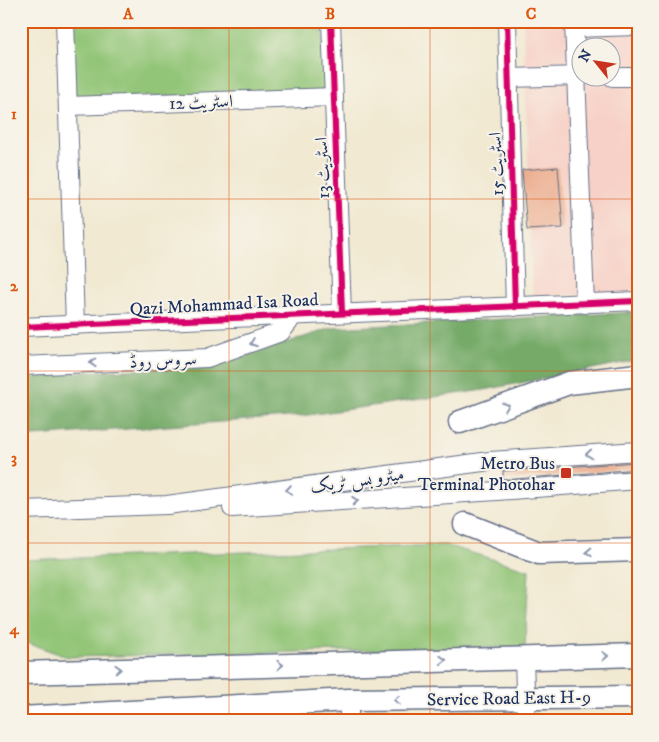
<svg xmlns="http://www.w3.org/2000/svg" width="659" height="742" viewBox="0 0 659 742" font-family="'IM FELL DW Pica',Amiri,serif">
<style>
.built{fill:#f7d1c7;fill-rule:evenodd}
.green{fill:#92c577;stroke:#567a6a}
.forest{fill:#75aa68;stroke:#486c63}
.building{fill:#ecae90}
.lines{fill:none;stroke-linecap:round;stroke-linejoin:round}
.minor-casing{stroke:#667087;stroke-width:20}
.major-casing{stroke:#667087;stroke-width:25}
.minor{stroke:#fff;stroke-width:18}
.major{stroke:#fff;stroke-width:22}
.cycleway-casing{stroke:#f7f3e8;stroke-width:9}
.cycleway{stroke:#d6006c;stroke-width:6}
.oneway{stroke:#8d97ae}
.grid{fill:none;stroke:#de5710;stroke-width:1;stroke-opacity:0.55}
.poi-dot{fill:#c8321e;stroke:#f7f3e8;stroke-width:2}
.labels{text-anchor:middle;stroke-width:4;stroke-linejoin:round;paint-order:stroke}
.street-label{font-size:18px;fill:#1b2f5e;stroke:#f7f3e8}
.poi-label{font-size:18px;fill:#1b2f5e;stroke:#f7f3e8;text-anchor:end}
.neatline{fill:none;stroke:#de5710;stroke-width:2}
.grid-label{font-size:16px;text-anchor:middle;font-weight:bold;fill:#de5710}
</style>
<rect width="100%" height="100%" fill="#f7f3e8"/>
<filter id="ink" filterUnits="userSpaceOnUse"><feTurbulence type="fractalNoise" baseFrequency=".02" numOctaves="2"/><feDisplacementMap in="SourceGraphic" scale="10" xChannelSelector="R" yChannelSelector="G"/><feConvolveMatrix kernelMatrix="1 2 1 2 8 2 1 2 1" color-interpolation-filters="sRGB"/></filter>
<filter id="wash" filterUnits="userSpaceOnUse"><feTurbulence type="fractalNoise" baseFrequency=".0096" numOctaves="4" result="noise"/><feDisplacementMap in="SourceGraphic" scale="20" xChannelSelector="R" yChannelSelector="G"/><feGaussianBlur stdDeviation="1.12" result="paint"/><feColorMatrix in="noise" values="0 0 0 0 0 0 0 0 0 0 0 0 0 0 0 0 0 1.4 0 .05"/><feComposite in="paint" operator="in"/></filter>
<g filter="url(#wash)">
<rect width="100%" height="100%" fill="#f1e9d2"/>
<path class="built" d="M523 21H638V293L533 296ZM582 48H612V78H582Z"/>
<g class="green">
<polygon points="72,21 322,21 326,92 75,98"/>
<polygon points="445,545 529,570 525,647 68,657 21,641 21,560"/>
</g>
<polygon class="forest" points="638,312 638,360 484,390 301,416 21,437 21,379 77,372 211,367 332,328"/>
<g id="blocks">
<g class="building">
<polygon points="558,167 563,228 527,230 522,170"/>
<polygon points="638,462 638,469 503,480 503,471"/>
</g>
</g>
</g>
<g filter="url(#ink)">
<use href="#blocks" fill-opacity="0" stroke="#667087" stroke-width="1"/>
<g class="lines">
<g class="minor-casing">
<g id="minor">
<polyline points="65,21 75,325"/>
<polyline points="331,21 342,313"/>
<polyline points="507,21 515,307"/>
<polyline points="574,21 585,304"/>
<polyline points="574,28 638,26"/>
<polyline points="612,77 638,77"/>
<polyline points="509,78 582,76"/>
<polyline points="68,106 334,97"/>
<polyline points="21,327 638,301"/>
<polyline points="21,366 207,358 281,332 289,322 289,316"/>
<polyline points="232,508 497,491 638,480"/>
<polyline points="21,510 167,505 490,461 638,451"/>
<polyline points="524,658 526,721"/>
<polyline points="349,700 349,721"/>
</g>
</g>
<g class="major-casing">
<g id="major">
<polyline points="460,422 569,383 638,375"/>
<polyline points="465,524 539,553 638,550"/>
<polyline points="21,673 638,655"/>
<polyline points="21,718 349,700 638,697"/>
</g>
</g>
<use href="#minor" class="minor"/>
<use href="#major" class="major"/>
<g class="cycleway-casing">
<g id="cycleway">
<polyline points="331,21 342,313"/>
<polyline points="507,21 515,307"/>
<polyline points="21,327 638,301"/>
</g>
</g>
<use href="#cycleway" class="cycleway"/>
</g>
<defs><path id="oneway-chevron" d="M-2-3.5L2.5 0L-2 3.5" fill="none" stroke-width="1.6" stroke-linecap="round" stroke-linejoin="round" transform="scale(1.25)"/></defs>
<g class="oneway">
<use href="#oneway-chevron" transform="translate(253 343) rotate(160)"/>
<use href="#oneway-chevron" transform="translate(93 363) rotate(178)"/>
<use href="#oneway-chevron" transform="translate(506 406) rotate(-20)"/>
<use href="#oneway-chevron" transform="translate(589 454) rotate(176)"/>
<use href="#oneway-chevron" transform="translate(289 490) rotate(172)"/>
<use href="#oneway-chevron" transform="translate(355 501) rotate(-4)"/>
<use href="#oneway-chevron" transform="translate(589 552) rotate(178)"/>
<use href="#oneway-chevron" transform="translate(605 656) rotate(-2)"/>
<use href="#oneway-chevron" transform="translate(443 660) rotate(-2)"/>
<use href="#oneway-chevron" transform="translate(280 665) rotate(-2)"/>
<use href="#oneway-chevron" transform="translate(118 669) rotate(-2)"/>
<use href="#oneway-chevron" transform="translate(397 700) rotate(179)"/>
</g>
</g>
<path class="grid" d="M229 21V721M430 21V721M21 199H638M21 371H638M21 543H638"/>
<rect class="poi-dot" x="560" y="467" width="12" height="12" rx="2.5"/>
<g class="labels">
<g class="street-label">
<text transform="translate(201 102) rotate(-2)" y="6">اسٹریٹ 12</text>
<text transform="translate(496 164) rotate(-92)" y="6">اسٹریٹ 15</text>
<text transform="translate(322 168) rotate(-92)" y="6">اسٹریٹ 13</text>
<text transform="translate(224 304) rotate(-3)" y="6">Qazi Mohammad Isa Road</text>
<text transform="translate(163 360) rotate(-3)" y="6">سروس روڈ</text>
<text transform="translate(357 480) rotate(-8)" y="6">میٹرو بس ٹریک</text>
<text transform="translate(509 698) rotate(-1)" y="6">Service Road East H-9</text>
</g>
<g class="poi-label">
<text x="555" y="469">Metro Bus<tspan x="555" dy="21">Terminal Photohar</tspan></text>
</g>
</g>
<rect width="659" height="742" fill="none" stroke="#f7f3e8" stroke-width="55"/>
<g transform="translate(596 62) rotate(300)"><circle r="24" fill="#f7f3e8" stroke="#9fa5b1"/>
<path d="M0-4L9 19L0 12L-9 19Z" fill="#c8321e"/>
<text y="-8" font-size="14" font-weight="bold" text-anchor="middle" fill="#1b2f5e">N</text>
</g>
<rect x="28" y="28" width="604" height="686" class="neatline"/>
<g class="grid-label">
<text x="128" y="19">A</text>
<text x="330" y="19">B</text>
<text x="531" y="19">C</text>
<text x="14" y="119">1</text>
<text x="14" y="291">2</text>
<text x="14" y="463">3</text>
<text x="14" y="634">4</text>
</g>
</svg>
